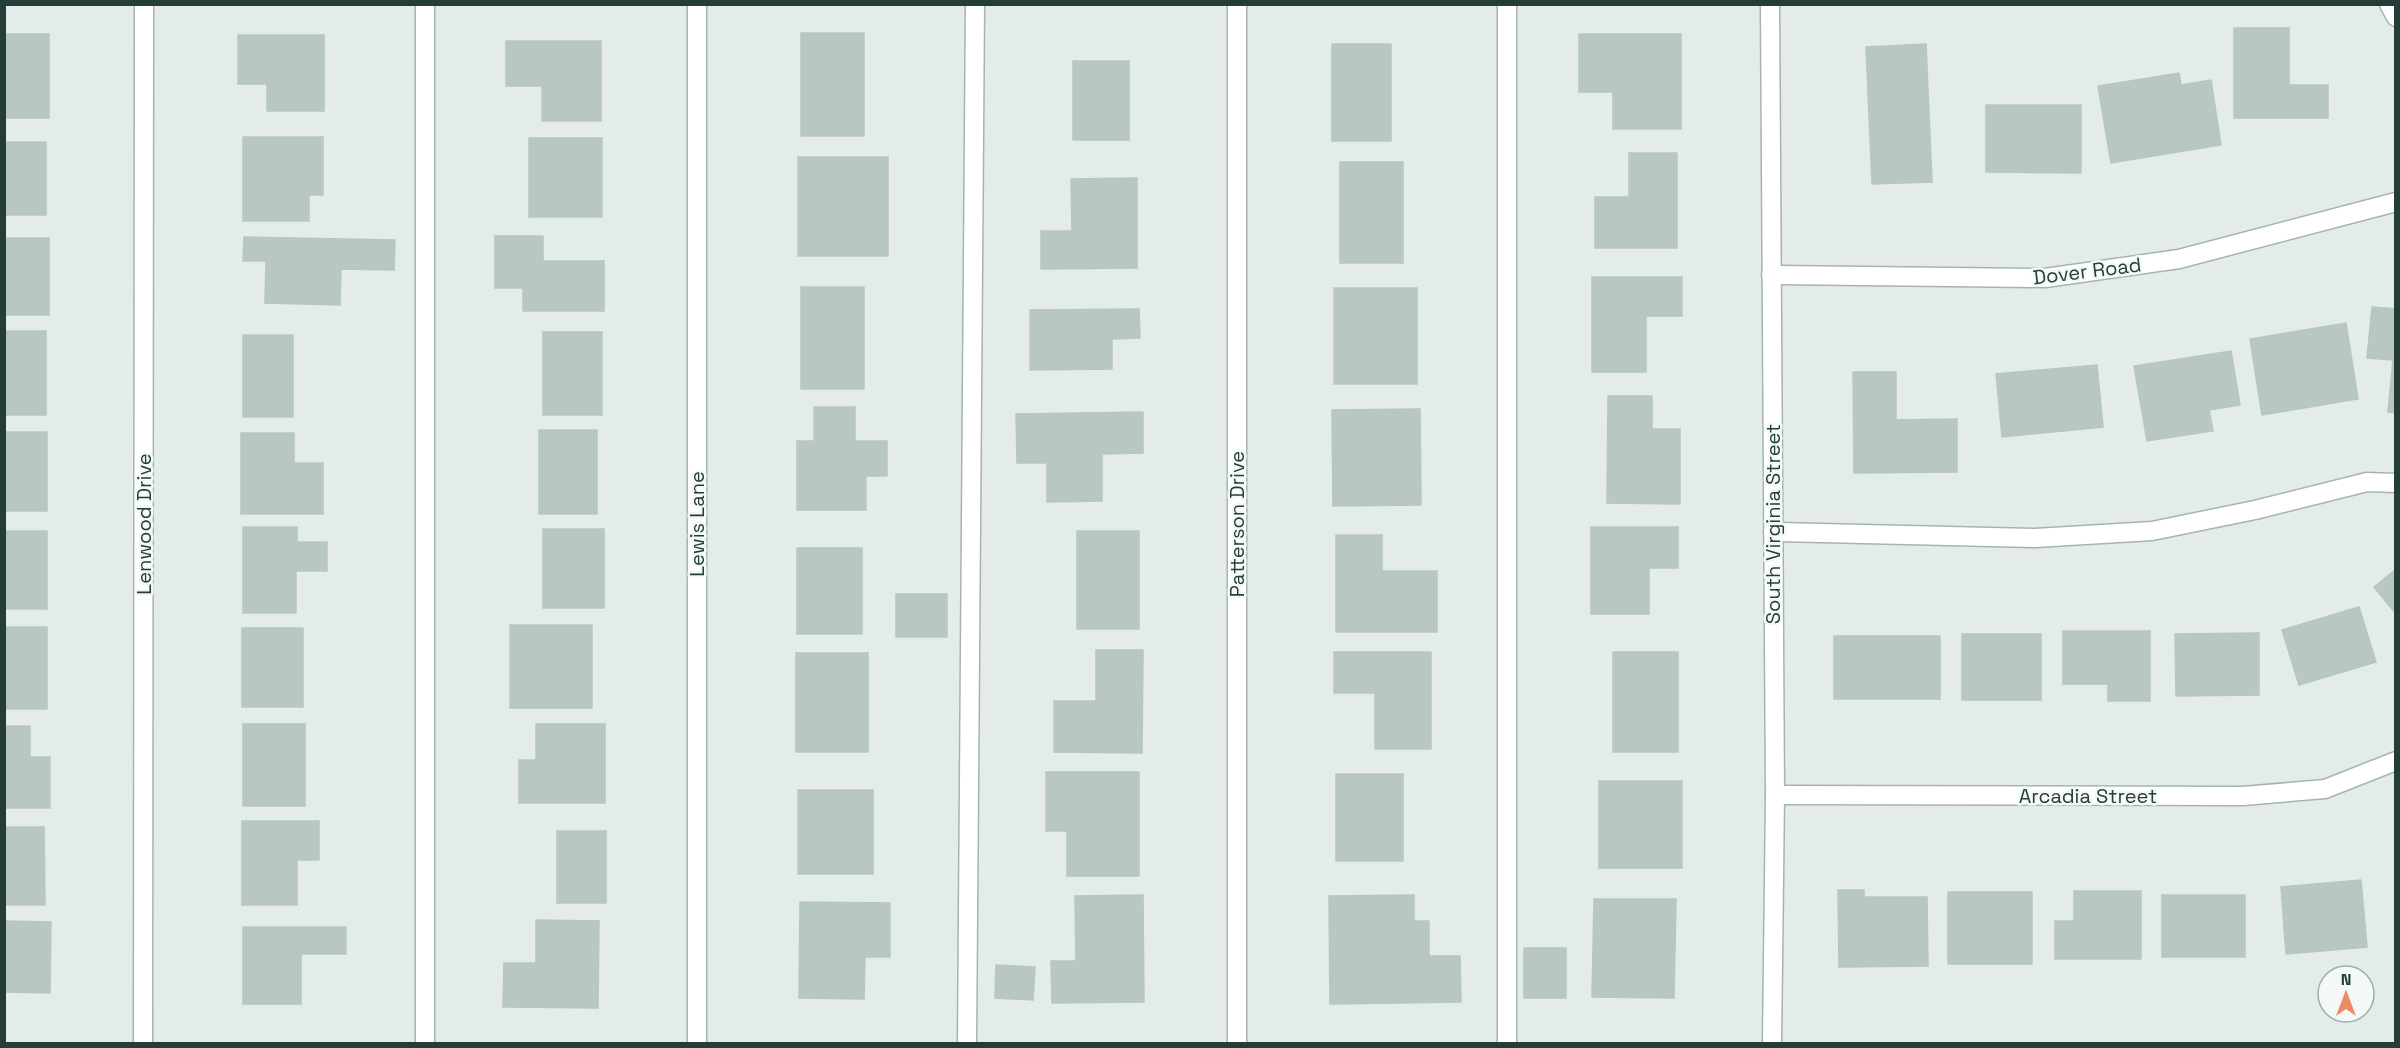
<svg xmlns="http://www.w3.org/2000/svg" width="2400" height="1048" viewBox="0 0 2400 1048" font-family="'Space Grotesk',sans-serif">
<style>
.building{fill:#b9c7c2;stroke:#b6c6c0;stroke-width:1.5}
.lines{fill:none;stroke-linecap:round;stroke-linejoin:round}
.service-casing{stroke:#a6b4b0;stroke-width:21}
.minor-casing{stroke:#a6b4b0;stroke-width:21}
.tertiary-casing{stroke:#a6b4b0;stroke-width:21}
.service{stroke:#fff;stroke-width:18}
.minor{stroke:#fff;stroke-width:18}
.tertiary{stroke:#fff;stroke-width:18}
.labels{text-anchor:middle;stroke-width:5;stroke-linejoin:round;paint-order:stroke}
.street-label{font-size:20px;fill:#243d38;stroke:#f4f9f7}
</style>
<rect width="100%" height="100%" fill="#e3ece9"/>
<g class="building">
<polygon points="2234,28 2289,28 2289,85 2328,85 2328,118 2234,118"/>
<rect x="801" y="33" width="63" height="103"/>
<rect x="4" y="34" width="45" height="84"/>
<polygon points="1579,34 1681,34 1681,129 1613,129 1613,92 1579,92"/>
<polygon points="238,35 324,35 324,111 267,111 267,84 238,84"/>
<polygon points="506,41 601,41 601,121 542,121 542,86 506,86"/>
<rect x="1332" y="44" width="59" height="97"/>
<polygon points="1926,44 1932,182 1872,184 1866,47"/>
<rect x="1073" y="61" width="56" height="79"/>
<polygon points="2179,73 2181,85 2211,80 2221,145 2111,163 2098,86"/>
<polygon points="1986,105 2081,105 2081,173 1986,172"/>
<polygon points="243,137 323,137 323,195 309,195 309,221 243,221"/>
<rect x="529" y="138" width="73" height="79"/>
<rect x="4" y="142" width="42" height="73"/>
<polygon points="1629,153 1677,153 1677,248 1595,248 1595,197 1629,197"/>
<rect x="798" y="157" width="90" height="99"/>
<rect x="1340" y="162" width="63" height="101"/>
<polygon points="1137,178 1137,268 1041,269 1041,231 1072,231 1071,179"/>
<polygon points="495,236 543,236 543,261 604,261 604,311 523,311 523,288 495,288"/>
<polygon points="244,237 395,240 394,270 341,269 340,305 265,303 266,261 243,261"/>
<rect x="4" y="238" width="45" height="77"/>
<polygon points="1592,277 1682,277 1682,316 1646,316 1646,372 1592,372"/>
<rect x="801" y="287" width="63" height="102"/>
<rect x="1334" y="288" width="83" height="96"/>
<polygon points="2372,307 2396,309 2396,413 2388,412 2393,360 2367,358"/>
<polygon points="1139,309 1140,338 1112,339 1112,369 1030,370 1030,310"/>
<polygon points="2346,323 2358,399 2262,415 2250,339"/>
<rect x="4" y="331" width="42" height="84"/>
<rect x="543" y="332" width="59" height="83"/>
<rect x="243" y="335" width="50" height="82"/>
<polygon points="2231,351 2240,405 2209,410 2213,431 2147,441 2134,366"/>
<polygon points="2097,365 2103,427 2002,437 1996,374"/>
<polygon points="1853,372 1896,372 1896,420 1957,419 1957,472 1854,473"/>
<polygon points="1608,396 1652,396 1652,429 1680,429 1680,504 1607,503"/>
<polygon points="814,407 855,407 855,441 887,441 887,476 866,476 866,510 797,510 797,441 814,441"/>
<polygon points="1420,409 1421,505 1333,506 1332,410"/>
<polygon points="1143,412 1143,453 1102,454 1102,501 1047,502 1047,463 1017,463 1016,414"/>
<rect x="539" y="430" width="58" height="84"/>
<rect x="4" y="432" width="43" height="79"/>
<polygon points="241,433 294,433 294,463 323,463 323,514 241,514"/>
<polygon points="243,527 297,527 297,542 327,542 327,571 296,571 296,613 243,613"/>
<polygon points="1591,527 1678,527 1678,568 1649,568 1649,614 1591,614"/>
<rect x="543" y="529" width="61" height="79"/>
<rect x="4" y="531" width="43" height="78"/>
<rect x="1077" y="531" width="62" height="98"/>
<polygon points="1336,535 1382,535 1382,571 1437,571 1437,632 1336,632"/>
<rect x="797" y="548" width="65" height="86"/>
<polygon points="2396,569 2396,614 2374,587"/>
<rect x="896" y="594" width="51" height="43"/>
<polygon points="2359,607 2376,662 2299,685 2282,630"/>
<rect x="510" y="625" width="82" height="83"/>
<rect x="4" y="627" width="43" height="82"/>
<rect x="242" y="628" width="61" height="79"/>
<polygon points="2063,631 2150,631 2150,701 2108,701 2108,684 2063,684"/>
<polygon points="2259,633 2259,695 2176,696 2175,634"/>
<rect x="1962" y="634" width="79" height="66"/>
<rect x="1834" y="636" width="106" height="63"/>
<polygon points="1096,650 1143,650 1142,753 1054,752 1054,701 1096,701"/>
<polygon points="1334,652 1431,652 1431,749 1375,749 1375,693 1334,693"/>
<rect x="1613" y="652" width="65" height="100"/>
<rect x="796" y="653" width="72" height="99"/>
<rect x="243" y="724" width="62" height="82"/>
<polygon points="536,724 605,724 605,803 519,803 519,760 536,760"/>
<polygon points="4,726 30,726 30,757 50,757 50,808 4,808"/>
<polygon points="1046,772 1139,772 1139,876 1067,876 1067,831 1046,831"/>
<rect x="1336" y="774" width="67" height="87"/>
<rect x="1599" y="781" width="83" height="87"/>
<rect x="798" y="790" width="75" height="84"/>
<polygon points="242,821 319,821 319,860 297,860 297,905 242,905"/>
<polygon points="4,827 44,827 45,905 4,905"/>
<rect x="557" y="831" width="49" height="72"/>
<polygon points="2361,880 2367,947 2286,954 2281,887"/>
<polygon points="1838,890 1864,890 1864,897 1927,897 1928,966 1839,967"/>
<polygon points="2074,891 2141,891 2141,959 2055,959 2055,921 2074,921"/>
<rect x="1948" y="892" width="84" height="72"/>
<polygon points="1143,895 1144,1002 1052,1003 1051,961 1076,961 1075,896"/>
<polygon points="1414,895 1414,921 1429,921 1429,956 1460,956 1461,1002 1330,1004 1329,896"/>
<rect x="2162" y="895" width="83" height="62"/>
<polygon points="1594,899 1676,899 1674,998 1592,997"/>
<polygon points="800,902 890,903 890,957 865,957 864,999 799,998"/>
<polygon points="536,920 599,921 598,1008 503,1007 504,963 536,963"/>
<polygon points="4,921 51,922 50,993 4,992"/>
<polygon points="243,927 346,927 346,954 301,954 301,1004 243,1004"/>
<rect x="1524" y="948" width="42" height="50"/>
<polygon points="996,965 1035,967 1033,1000 995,998"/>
</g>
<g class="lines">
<g class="service-casing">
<g id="service">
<polyline points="425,4 425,1044"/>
<polyline points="1507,4 1507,1044"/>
<polyline points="1773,532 2035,538 2152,531 2255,510 2367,482 2396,483"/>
<polyline points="967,1044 975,4"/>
</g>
</g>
<g class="minor-casing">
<g id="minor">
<polyline points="697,4 697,1044"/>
<polyline points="1237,4 1237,1044"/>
<polyline points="2389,4 2396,17"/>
<polyline points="1771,275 2045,278 2179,259 2396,202"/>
<polyline points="1775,795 2243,796 2325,789 2396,761"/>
<polyline points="143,1044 144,4"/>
</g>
</g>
<g class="tertiary-casing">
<polyline id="tertiary" points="1770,4 1775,795 1772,1044"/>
</g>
<use href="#service" class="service"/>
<use href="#minor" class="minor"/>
<use href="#tertiary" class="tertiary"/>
</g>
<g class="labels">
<g class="street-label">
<text transform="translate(2087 271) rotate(-7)" y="7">Dover Road</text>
<text transform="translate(144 524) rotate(-90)" y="7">Lenwood Drive</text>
<text transform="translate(697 524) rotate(-90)" y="7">Lewis Lane</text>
<text transform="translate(1237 524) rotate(-90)" y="7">Patterson Drive</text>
<text transform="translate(1773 524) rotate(-90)" y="7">South Virginia Street</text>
<text x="2088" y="803">Arcadia Street</text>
</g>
</g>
<rect width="2400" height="1048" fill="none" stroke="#243d38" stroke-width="12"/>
<g transform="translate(2346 994)"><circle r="28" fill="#f4f9f7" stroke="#a1aeab" stroke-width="1.5"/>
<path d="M0-4.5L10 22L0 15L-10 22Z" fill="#eb8c63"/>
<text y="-9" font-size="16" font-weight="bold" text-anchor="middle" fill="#243d38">N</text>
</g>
</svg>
